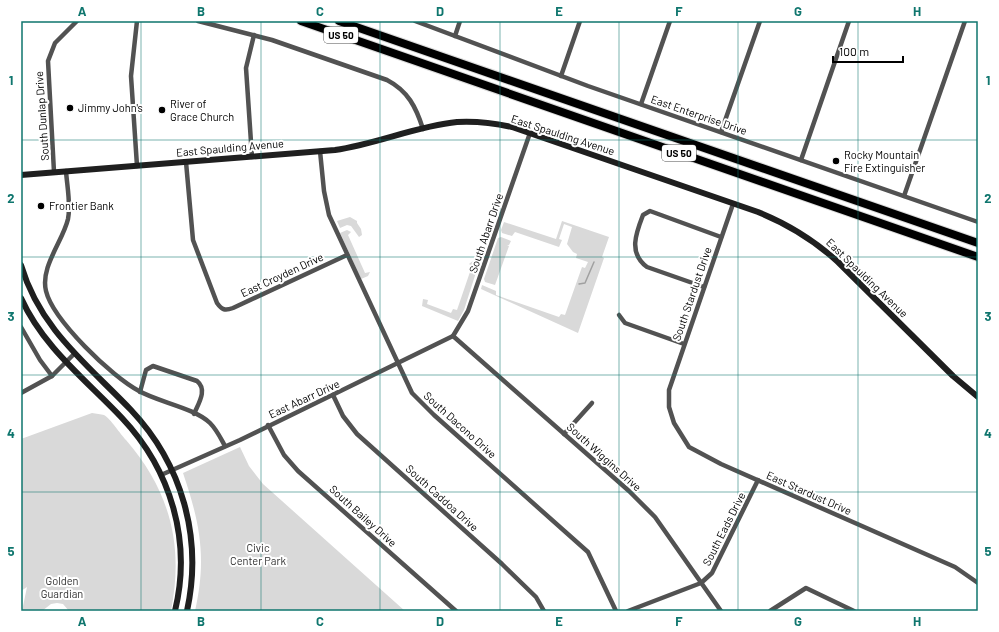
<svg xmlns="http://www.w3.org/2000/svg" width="999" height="632" viewBox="0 0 999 632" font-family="Barlow,sans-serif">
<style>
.green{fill:#d9d9d9}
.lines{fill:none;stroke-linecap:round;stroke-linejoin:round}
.stream{stroke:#a0a0a0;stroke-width:1.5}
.highway-casing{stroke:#dbdbdb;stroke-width:10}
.street{stroke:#525252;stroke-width:4.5}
.secondary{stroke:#1f1f1f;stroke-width:6}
.highway{stroke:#000;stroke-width:8}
.grid{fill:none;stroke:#0f766e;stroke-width:1;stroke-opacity:0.55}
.poi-dot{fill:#000;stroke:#fff;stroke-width:1.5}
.labels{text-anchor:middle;stroke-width:4;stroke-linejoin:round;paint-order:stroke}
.shield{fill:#fff;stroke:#4c4c4c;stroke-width:1}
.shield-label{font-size:10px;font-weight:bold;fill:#000}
.poi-label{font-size:11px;fill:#000;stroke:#fff;text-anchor:start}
.street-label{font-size:11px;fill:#000;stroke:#fff}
.park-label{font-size:11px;fill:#303030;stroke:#fff}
.neatline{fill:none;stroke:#0f766e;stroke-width:1.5}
.grid-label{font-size:13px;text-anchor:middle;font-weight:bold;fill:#0f766e}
</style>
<rect width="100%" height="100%" fill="#fff"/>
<g class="green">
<polygon points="350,217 357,221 357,223 361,229 362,235 359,237 351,226 347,225 340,228 337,221"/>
<polygon points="562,221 609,237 602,257 604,258 578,333 481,289 482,285 496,291 496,295 559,317 561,314 565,315 582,267 585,268 588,262 576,258 577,254 573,252 567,244 572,227 564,224 559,239 562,240 559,247 515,232 512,236 502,233 501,230 504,222 556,239"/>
<polygon points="347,230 351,232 348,235 365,273 370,272 368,276 361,279 340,233"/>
<polygon points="501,237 511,241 509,245 507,245 509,246 495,285 485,282 484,279 498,238"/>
<polygon points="473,261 479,263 464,310 458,321 422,306 423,299 428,300 427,304 451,313 453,309 457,310 472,266 469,264"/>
<path d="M92 413C96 414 101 414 104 415 110 418 121 435 126 440 170 491 184 545 171 611H69L63 604 57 603 51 604 42 611H22L27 587 21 591V439Z"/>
<path d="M240 447 249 466 263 484 405 611H195C207 558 200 523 183 473Z"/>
</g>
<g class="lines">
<polyline class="stream" points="579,284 585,283 594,262"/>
<g class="highway-casing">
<g id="highway">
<polyline points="301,21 978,257"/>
<polyline points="339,21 978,243"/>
</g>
</g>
<g class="street">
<polyline points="137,21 131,76 137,166"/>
<path d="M198 21 272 40 387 80C408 91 416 107 423 129"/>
<polyline points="415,21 588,86 978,222"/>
<polyline points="455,36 460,21"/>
<polyline points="561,76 580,21"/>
<polyline points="641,104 670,21"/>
<polyline points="721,132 760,21"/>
<polyline points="320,151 324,191 329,215 412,393 434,415 588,552 616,611"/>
<polyline points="252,157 246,68 254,35"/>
<polyline points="801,160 849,21"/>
<path d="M186 162 193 240 217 303C222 310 225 311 233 308L347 255"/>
<path d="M66 171C67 186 71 204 68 219 63 241 40 267 46 291 53 320 112 377 139 391 158 402 195 408 210 423 217 430 221 439 225 446"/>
<polyline points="54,172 48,61 55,43 77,21"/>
<polyline points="904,196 965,21"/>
<polyline points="733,204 669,390 669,407 674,423 689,447 721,464 955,567 978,583"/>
<path d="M704 287 647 267C628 253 636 233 643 215L650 211 721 237"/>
<polyline points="619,315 625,323 684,344"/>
<polyline points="21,327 40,360 52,376"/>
<polyline points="453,336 629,491 655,517 721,611"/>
<path d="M140 392 146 370 153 366 197 381C208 390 198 404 194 414"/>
<polyline points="21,393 52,376 74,354"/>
<polyline points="333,395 343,416 357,434 502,564 536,597 544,611"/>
<polyline points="268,425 284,455 298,471 456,611"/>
<polyline points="564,434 592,403"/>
<polyline points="161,475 240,440 453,336 468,311 530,133"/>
<polyline points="628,611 701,583 712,573 758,480"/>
<polyline points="770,611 806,588 854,611"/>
</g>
<g class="secondary">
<path d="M21 175 335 150C377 144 416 126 457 122 476 121 494 123 512 127L758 212C788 224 814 240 838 262L953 376 978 397"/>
<path d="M21 265C40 329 86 363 131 410 182 464 203 538 187 611"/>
<path d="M21 298C43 347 86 380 122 418 171 470 192 541 175 611"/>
</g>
<use href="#highway" class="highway"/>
</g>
<path class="grid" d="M141 21V611M261 21V611M380 21V611M500 21V611M619 21V611M738 21V611M858 21V611M21 140H978M21 257H978M21 375H978M21 492H978"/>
<g class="poi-dot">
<circle cx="70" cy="108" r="4"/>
<circle cx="162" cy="110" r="4"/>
<circle cx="836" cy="161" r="4"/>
<circle cx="41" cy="206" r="4"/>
</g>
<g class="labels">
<g class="shield">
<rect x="324" y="27" width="34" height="16" rx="3"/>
<rect x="662" y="145" width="34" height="16" rx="3"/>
</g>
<g class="shield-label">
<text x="341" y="39">US 50</text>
<text x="679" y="157">US 50</text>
</g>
<g class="poi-label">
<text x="170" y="108">River of<tspan x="170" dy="13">Grace Church</tspan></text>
<text x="78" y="112">Jimmy John's</text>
<text x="844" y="159">Rocky Mountain<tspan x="844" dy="13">Fire Extinguisher</tspan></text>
<text x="49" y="210">Frontier Bank</text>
</g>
<g class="street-label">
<text transform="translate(699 115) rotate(19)" y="4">East Enterprise Drive</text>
<text transform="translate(42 116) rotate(-94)" y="4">South Dunlap Drive</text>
<text transform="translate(563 135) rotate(18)" y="4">East Spaulding Avenue</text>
<text transform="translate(230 148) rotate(-5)" y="4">East Spaulding Avenue</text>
<text transform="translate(486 233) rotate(-71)" y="4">South Abarr Drive</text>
<text transform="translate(282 275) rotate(-25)" y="4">East Croyden Drive</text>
<text transform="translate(867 278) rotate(44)" y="4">East Spaulding Avenue</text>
<text transform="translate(692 294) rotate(-71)" y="4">South Stardust Drive</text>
<text transform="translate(304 399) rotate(-25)" y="4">East Abarr Drive</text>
<text transform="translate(460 425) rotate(42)" y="4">South Dacono Drive</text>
<text transform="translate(604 457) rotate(42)" y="4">South Wiggins Drive</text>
<text transform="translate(809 493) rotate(24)" y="4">East Stardust Drive</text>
<text transform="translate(442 498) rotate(42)" y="4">South Caddoa Drive</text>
<text transform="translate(363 516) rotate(42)" y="4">South Bailey Drive</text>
<text transform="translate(724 529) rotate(-63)" y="4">South Eads Drive</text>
</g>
<g class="park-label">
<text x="258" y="552">Civic<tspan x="258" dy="13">Center Park</tspan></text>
<text x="62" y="585">Golden<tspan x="62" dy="13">Guardian</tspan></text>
</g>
</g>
<rect width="999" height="632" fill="none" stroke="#ffffff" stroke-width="44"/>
<path d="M833 56v6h70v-6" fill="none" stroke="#000000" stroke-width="2"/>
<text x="839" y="56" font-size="12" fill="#000000" stroke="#ffffff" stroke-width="3" paint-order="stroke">100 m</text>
<rect x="22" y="22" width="955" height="588" class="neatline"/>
<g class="grid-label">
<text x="82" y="16">A</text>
<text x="201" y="16">B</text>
<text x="320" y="16">C</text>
<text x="440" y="16">D</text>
<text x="559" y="16">E</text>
<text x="679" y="16">F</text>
<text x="798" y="16">G</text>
<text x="917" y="16">H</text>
<text x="11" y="85">1</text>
<text x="988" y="85">1</text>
<text x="11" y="203">2</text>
<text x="988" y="203">2</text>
<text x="11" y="321">3</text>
<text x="988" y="321">3</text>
<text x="11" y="438">4</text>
<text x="988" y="438">4</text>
<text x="11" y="556">5</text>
<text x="988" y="556">5</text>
<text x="82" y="626">A</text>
<text x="201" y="626">B</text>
<text x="320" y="626">C</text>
<text x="440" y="626">D</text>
<text x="559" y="626">E</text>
<text x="679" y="626">F</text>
<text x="798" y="626">G</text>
<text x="917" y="626">H</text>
</g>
</svg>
